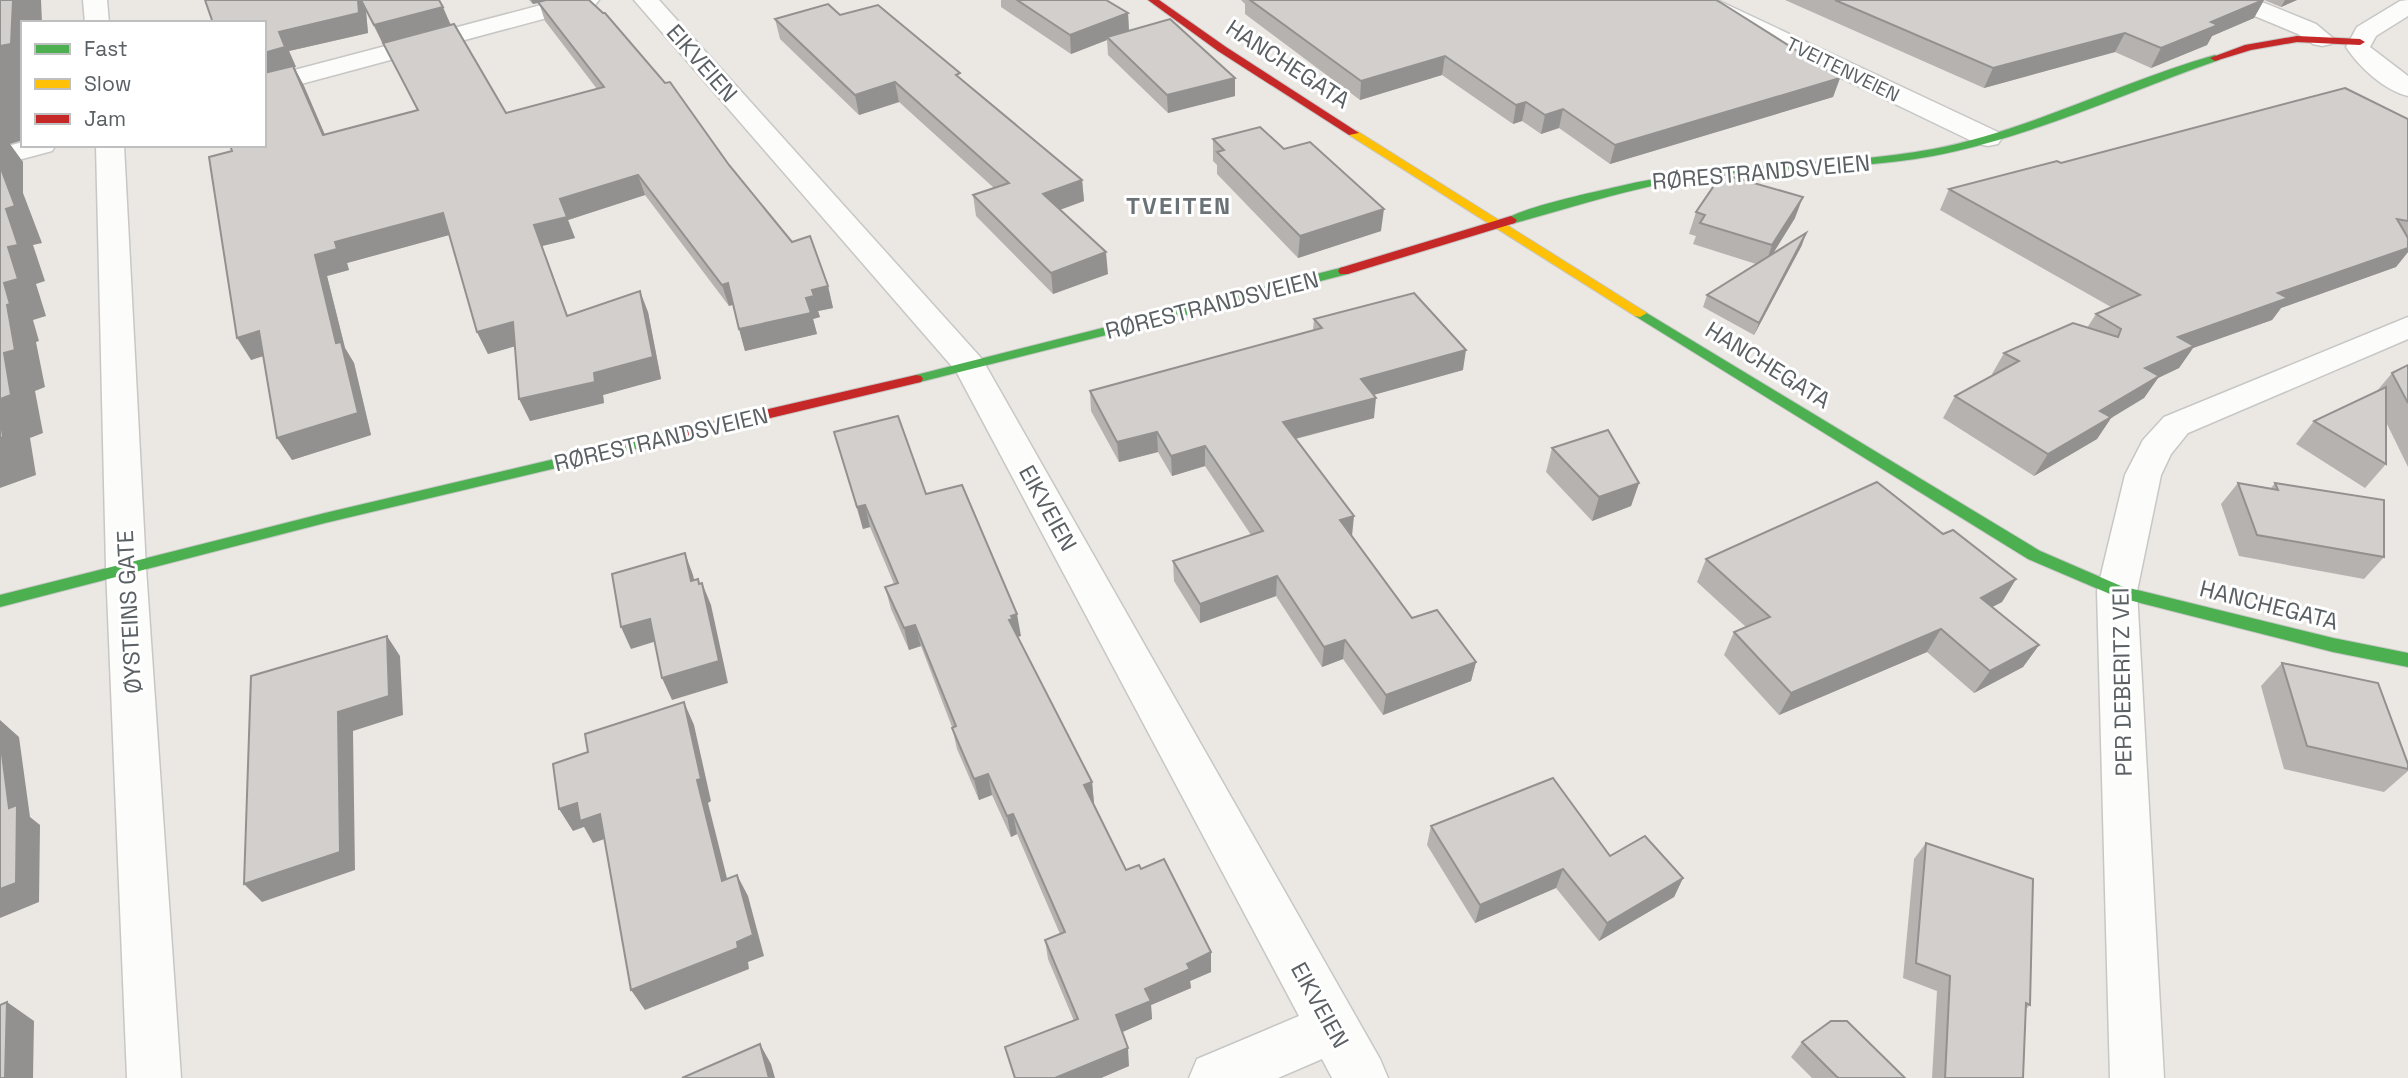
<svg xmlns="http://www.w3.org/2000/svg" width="2408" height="1078" viewBox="0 0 2408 1078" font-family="'Space Grotesk',sans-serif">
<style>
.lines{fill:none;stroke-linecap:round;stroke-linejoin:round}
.street-casing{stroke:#c7c7c6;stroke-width:3}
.fast-casing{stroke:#c6c7c6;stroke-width:2}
.slow-casing{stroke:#c6c7c6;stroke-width:2}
.jam-casing{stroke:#c6c7c6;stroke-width:2}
.street{fill:#fcfcfb;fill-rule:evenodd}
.fast{fill:#4caf50;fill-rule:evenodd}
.slow{fill:#ffc107;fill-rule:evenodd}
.jam{fill:#c62828;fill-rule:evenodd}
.wall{fill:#b5b2b0;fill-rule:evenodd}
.shaded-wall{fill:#939190}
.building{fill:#d2cfcd;stroke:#939190;stroke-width:2}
.labels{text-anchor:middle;stroke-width:6;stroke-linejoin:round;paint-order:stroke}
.far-street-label{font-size:19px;fill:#5a6063;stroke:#fff}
.street-label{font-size:23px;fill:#5a6063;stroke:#fff}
.far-district-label{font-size:24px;font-weight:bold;letter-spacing:2px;fill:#6b7275;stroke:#fff}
</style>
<rect width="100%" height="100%" fill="#ebe8e4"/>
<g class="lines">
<g class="street-casing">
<g id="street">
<polygon points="83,0 107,0 109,23 85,23"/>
<polygon points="560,0 599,0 595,5 264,94 264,78"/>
<polygon points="634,0 659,0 982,359 1380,1059 1388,1078 1332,1078 1322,1059 1278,1078 1189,1078 1197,1059 1299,1016 956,371"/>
<polygon points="1686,0 1717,0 1998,132 2002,138 1998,144 1988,146 1978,144 1690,5"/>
<polygon points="2224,0 2257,0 2316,24 2334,39 2331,44 2322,46 2313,44 2298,34 2228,5"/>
<path d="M2408 0V16L2376 36 2370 47 2408 76V96C2384 90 2359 67 2346 47L2357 27 2400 1Z"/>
<polygon points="23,142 23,145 56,145 52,151 0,165 0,148"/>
<polygon points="96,145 124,145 146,568 181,1078 127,1078 106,568"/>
<polygon points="2408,317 2408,339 2188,433 2171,454 2161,475 2137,591 2164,1078 2110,1078 2097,591 2125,475 2143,440 2164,417"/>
</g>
</g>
<g class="fast-casing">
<g id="fast">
<path d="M2215 55 2220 58 2219 60C2124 93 2032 137 1933 156 1856 170 1778 167 1701 177 1636 186 1574 207 1511 224L1505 220C1519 208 1594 192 1616 187 1723 161 1827 168 1933 149 2031 130 2119 82 2215 55Z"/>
<polygon points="1344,267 1350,271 1348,274 916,383 909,379 916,375"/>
<polygon points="1640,309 2040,551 2121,586 2333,638 2408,653 2408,667 2333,652 2117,597 2028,559 1635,316 1635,310"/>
<polygon points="686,428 693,433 691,436 325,523 0,607 0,595 325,513"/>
</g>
</g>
<g class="slow-casing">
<polygon id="slow" points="1349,131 1357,131 1647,313 1640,317 1635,316 1349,135"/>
</g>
<g class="jam-casing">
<g id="jam">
<polygon points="1148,0 1159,0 1226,47 1359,133 1349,135 1218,51"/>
<polygon points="2297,36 2360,39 2365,42 2360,45 2297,42 2251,50 2215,61 2210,58 2245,45"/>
<polygon points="1511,216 1517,220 1515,223 1348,274 1340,274 1338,271 1340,268"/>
<polygon points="916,375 921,376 923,379 921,382 686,438 679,433 686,428"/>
</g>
</g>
<use href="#street" class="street"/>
<use href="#fast" class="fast"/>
<use href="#slow" class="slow"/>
<use href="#jam" class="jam"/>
</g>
<g class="wall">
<path d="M205 0H439L451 25 506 113 597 89 545 21 539 3 533 4 529 0H589L729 165 828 286 833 308 818 311 820 317 813 319 817 334 745 351 733 305 729 306 645 195 568 220 575 238 542 246 568 316 648 312 661 379 603 395 604 403 530 421 515 346 488 354 477 332 449 235 347 263 349 270 327 276 345 348 354 363 371 435 292 460 263 356 251 360 264 145ZM366 11 383 44H384L417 110 325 135 304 86 294 67H296L289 51 368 33Z"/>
<polygon points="1001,0 1106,0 1128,13 1129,31 1235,96 1168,113 1108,55 1107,40 1071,54 1001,7"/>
<polygon points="1241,0 1716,0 1840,78 1833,97 1610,164 1559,128 1541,134 1522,121 1513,124 1442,75 1360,100 1245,14 1245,4"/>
<polygon points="1785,0 2297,0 2281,7 2264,0 2254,18 2212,36 2207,45 2151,68 2115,52 1984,88"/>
<polygon points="840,15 960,79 1082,180 1084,201 1060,210 1108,274 1053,294 976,216 973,195 994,188 899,102 859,115 780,39 775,19"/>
<polygon points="2408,119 2408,252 2396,267 2281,308 2272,320 2193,348 2179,368 2158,378 2144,398 2111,418 2097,439 2034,476 1943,418 1955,396 1993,375 1992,374 2004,353 2087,328 2096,314 2111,307 1940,210 1949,189 2061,163"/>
<polygon points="1213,139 1284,149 1381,231 1298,258 1217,174 1217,165 1213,161"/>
<polygon points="1696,212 1795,218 1773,254 1802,245 1754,335 1703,307 1707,295 1756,264 1693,244 1696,236 1689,234"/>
<polygon points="1314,319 1463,370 1373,395 1374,418 1296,439 1352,536 1412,618 1476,662 1471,681 1383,715 1343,659 1322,667 1276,596 1200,623 1174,581 1173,561 1251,535 1205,466 1172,476 1158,452 1119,462 1091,411 1090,391 1313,330"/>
<polygon points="2408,365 2408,467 2386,422 2386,464 2365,488 2296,444 2314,421 2377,391 2392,373"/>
<polygon points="834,432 926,494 1021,636 1018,637 1092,782 1094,803 1093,804 1126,870 1141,869 1211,952 1211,972 1190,981 1191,988 1151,1005 1152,1019 1122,1032 1129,1066 1101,1078 1014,1078 1005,1047 1074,1021 1048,959 1045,940 1060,934 1017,834 1011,837 992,795 979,800 957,749 952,727 921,646 909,650 891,609 885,587 894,584 870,527 863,529"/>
<polygon points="1552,448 1639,483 1631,506 1592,521 1546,472"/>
<polygon points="2238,483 2271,488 2275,483 2384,557 2364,579 2239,556 2221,504"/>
<polygon points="1943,534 2016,579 2002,602 1992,607 2039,645 2023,667 1974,693 1927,652 1779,715 1724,655 1734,632 1746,627 1697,582 1706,559"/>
<polygon points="2282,663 2408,764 2408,771 2384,792 2284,769 2261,686"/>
<polygon points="1431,826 1610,856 1683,878 1674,897 1599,941 1556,888 1475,923 1427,845"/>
<polygon points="1926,843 2030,1005 2026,1009 2023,1078 1932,1078 1937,991 1903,978 1914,859"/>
<polygon points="1802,1042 1905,1078 1812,1078 1791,1057"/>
</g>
<g class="shaded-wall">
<polygon points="13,0 41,0 42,23 23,23 23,140 10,144 23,162 23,193 42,243 33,245 45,281 36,284 46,316 33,320 39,341 36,342 45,387 35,391 43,433 30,438 36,475 0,488 0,399 4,353 7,305 4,283 8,247 6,209 0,166 0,46"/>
<polygon points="358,0 361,0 366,11 368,33 289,51 296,67 294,67 304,86 334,156 264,76 264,53 279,32"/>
<polygon points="531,0 550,0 533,4"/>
<polygon points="2264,0 2254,18 2212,36 2207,45 2151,68 2161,48 2211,22"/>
<polygon points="2285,0 2297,0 2281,7"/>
<polygon points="443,7 451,26 383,44 374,25"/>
<polygon points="1128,13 1129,32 1107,37 1107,40 1071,54 1070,35"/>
<polygon points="2125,33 2115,52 1984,88 1993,68"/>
<polygon points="1445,56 1442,75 1360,100 1361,81"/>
<polygon points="1235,78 1235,96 1168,113 1167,95"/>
<polygon points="1840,78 1833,97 1610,164 1615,145"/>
<polygon points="895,82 899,102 859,115 855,95"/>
<polygon points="1526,102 1522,121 1513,124 1516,105"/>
<polygon points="1563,109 1559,128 1541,134 1545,115"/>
<polygon points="638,175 645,195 568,220 575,238 542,246 576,338 534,225 560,199"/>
<polygon points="1082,180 1084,201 1045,215 1043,194"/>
<polygon points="1803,197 1795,218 1765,266 1772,245"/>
<polygon points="1384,209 1381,231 1298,258 1300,236"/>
<polygon points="443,213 453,234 347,263 349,270 327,276 345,348 354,363 371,435 292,460 277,438 336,343 315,255 335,242"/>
<polygon points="1806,233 1802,245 1754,335 1759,323"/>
<polygon points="2408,248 2408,252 2396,267 2281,308 2272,320 2193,348 2179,368 2158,378 2144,398 2111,418 2097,439 2034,476 2048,454 2100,411 2178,337 2278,293"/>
<polygon points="1106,252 1108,274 1053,294 1051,273"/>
<polygon points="728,283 734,304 729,306 722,285"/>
<polygon points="828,286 833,308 818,311 820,317 813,319 817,334 745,351 739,329 812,290"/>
<polygon points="640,291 648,312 661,379 603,395 604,403 530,421 519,399 594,373"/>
<polygon points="513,322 523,344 488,354 477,332"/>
<polygon points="259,331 273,353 251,360 237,338"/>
<polygon points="1466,350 1463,370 1359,399 1361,379"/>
<polygon points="1376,398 1374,418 1282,442 1283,422"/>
<polygon points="1157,432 1158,452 1119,462 1117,442"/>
<polygon points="1205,446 1205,466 1172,476 1171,456"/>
<polygon points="1639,483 1631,506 1592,521 1599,497"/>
<polygon points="865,505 870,527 863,529 857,507"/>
<polygon points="1354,516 1352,536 1340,520"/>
<polygon points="685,553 693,575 700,603 691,581"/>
<polygon points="1277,576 1276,596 1200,623 1200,604"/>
<polygon points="698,579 705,596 702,583 711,605 728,683 672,700 662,678"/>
<polygon points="2016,579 2002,602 1967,620 1981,598"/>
<polygon points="1017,614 1021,636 1015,637 1009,620 1011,616"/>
<polygon points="650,619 660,640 631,649 621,627"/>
<polygon points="915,625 921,646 909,650 904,628"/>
<polygon points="1941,629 1927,652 1779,715 1791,693"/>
<polygon points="387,636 400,656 403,715 353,731 355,870 262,902 244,884 338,712"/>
<polygon points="1345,640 1343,659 1322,667 1324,647"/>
<polygon points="2039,645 2023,667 1974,693 1990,671"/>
<polygon points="1476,662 1471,681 1383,715 1386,695"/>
<polygon points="684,702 694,725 711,801 708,803 733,902 722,881 697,780"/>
<polygon points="0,720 19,737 30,817 40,825 39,902 0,918 0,889 9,808 0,739"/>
<polygon points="988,774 992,795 979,800 974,779"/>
<polygon points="1092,782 1094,803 1086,806 1084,785"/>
<polygon points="577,803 600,814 613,836 593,843 584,827 573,831 559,809"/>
<polygon points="1013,814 1017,834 1011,837 1007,816"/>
<polygon points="1563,869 1556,888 1475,923 1480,905"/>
<polygon points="737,875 748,896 764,956 748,962 749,969 645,1010 631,990 737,942"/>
<polygon points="1683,878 1674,897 1599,941 1607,923"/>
<polygon points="1211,952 1211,972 1190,981 1191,988 1151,1005 1152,1019 1118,1034 1116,1015 1145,989 1187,964"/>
<polygon points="7,1002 34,1021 33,1078 5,1078"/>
<polygon points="760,1044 771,1064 775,1078 769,1078"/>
<polygon points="1128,1048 1129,1066 1101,1078 1055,1078"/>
</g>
<g class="building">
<polygon points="0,0 13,0 11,44 0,46"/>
<polygon points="205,0 358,0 359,13 279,32 285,47 264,53 264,23 213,23"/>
<polygon points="361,0 439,0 443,7 374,25"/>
<polygon points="546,0 589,0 603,13 605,13 665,83 670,82 729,165 792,242 810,236 828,286 812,290 814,296 806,298 811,313 739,329 728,283 722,285 638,175 560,199 567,217 534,225 567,316 640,291 653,357 594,373 595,382 519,399 513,322 477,332 443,213 335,242 337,249 315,255 336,343 341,342 358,413 277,438 259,331 237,338 209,157 232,151 230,145 264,145 264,73 293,66 323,135 418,110 383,43 454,24 506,113 604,87 538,2"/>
<polygon points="1017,0 1106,0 1128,13 1070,35"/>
<polygon points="1250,0 1716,0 1723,4 1840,78 1615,145 1563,109 1545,115 1526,102 1516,105 1445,56 1361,81"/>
<polygon points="1835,0 2263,0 2211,22 2218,25 2161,48 2125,33 1993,68"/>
<polygon points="828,4 840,15 878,5 960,73 956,75 1082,180 1043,194 1106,252 1051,273 973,195 1009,183 895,82 855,95 775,19"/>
<polygon points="1170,19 1235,78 1167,95 1107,37"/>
<polygon points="2345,88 2408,119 2408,221 2397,219 2408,238 2408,248 2278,293 2288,298 2178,337 2194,346 2145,368 2159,376 2100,411 2111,417 2048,454 1955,396 2019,361 2004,353 2073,323 2118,337 2121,329 2096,314 2140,295 1949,189 2057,161 2061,163"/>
<polygon points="1260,127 1284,149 1310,142 1384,209 1300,236 1217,152 1224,150 1213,139"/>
<polygon points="0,166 15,206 6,209 18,245 8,247 18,279 4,283 10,304 7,305 15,350 4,353 11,395 0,399"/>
<polygon points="1722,174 1803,197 1772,245 1700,223 1705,215 1696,212"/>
<polygon points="1806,233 1759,323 1707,295"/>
<polygon points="1414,293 1466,350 1361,379 1376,398 1283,422 1354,516 1340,520 1412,618 1437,610 1476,662 1386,695 1345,640 1324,647 1277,576 1200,604 1173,561 1263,531 1205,446 1171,456 1157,432 1117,442 1090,391 1322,328 1314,319"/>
<polygon points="2408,365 2408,403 2392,373"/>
<polygon points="2386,387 2386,464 2314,421"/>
<polygon points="0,415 3,437 0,438"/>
<polygon points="898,416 926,494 962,485 1017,614 1011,616 1013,619 1009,620 1092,782 1084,785 1126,870 1139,865 1141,869 1164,859 1211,952 1187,964 1190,969 1145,989 1151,1001 1116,1015 1128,1048 1055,1078 1015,1078 1005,1047 1078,1019 1045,940 1065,932 1013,814 1007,816 988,774 974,779 952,728 956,726 915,625 904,628 885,587 898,583 865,505 857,507 834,432"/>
<polygon points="1608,430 1639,483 1599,497 1552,448"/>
<polygon points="1877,482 1943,534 1953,530 2016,579 1981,598 2039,645 1990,671 1941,629 1791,693 1734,632 1770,617 1706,559"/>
<polygon points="2238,483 2278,490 2275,483 2384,500 2384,557 2257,535"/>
<polygon points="685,553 691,581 698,579 699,584 702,583 719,661 662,678 650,619 621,627 612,574"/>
<polygon points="387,636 389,696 338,712 340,852 244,884 251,676"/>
<polygon points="2282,663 2378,683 2408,764 2408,769 2307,746"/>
<polygon points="684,702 701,779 697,780 722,881 737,875 753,935 737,942 738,948 631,990 600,814 580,821 577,803 559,809 553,764 588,752 585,734"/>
<polygon points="0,739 9,808 17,805 16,883 0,889"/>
<polygon points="1553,778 1610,856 1645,836 1683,878 1607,923 1563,869 1480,905 1431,826"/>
<polygon points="1926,843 2033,879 2030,1005 2026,1003 2023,1078 1945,1078 1950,976 1916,963"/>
<polygon points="7,1002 5,1078 0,1078 0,1005"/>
<polygon points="1831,1021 1847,1021 1905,1078 1839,1078 1836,1076 1802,1042"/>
<polygon points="760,1044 769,1078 682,1078"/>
</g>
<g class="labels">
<g class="far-street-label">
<text transform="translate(1843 69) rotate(26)" y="7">TVEITENVEIEN</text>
</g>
<g class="street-label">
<text transform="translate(702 63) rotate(49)" y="8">EIKVEIEN</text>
<text transform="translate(1288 64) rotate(33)" y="8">HANCHEGATA</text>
<text transform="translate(1761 172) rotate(-5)" y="8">RØRESTRANDSVEIEN</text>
<text transform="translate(1212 305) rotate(-14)" y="8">RØRESTRANDSVEIEN</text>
<text transform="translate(1768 365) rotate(32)" y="8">HANCHEGATA</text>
<text transform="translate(661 439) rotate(-13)" y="8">RØRESTRANDSVEIEN</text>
<text transform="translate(1048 508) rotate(61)" y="8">EIKVEIEN</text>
<text transform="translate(2269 605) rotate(14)" y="8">HANCHEGATA</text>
<text transform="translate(129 612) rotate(-93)" y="8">ØYSTEINS GATE</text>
<text transform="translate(2122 682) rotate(-91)" y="8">PER DEBERITZ VEI</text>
<text transform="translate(1320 1005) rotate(61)" y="8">EIKVEIEN</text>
</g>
<g class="far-district-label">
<text x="1179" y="214">TVEITEN</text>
</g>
</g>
<rect x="21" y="21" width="245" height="126" fill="#ffffff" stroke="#bdbfc1" stroke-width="2"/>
<rect x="35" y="44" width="35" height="10" fill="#4caf50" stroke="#bdbfc1" stroke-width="2"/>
<text x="84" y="56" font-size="21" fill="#5a6063">Fast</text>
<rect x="35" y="79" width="35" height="10" fill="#ffc107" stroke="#bdbfc1" stroke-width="2"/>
<text x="84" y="91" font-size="21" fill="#5a6063">Slow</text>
<rect x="35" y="114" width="35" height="10" fill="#c62828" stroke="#bdbfc1" stroke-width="2"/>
<text x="84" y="126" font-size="21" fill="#5a6063">Jam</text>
</svg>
